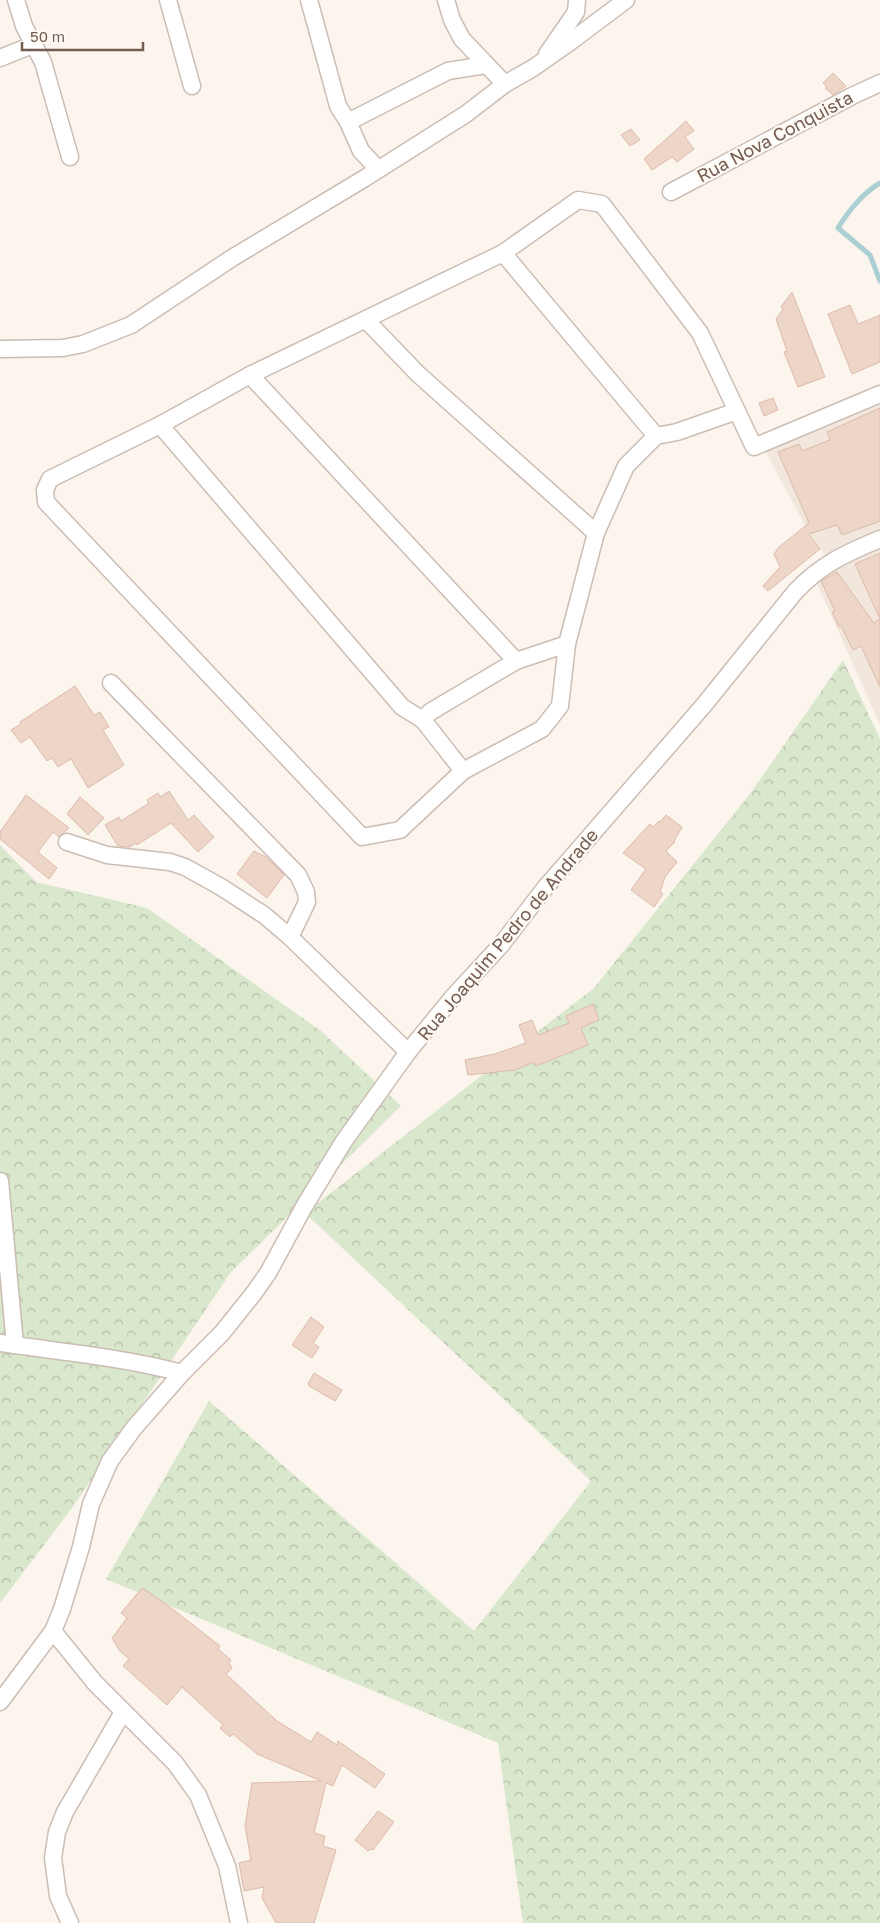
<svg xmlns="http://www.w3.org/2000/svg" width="880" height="1923" viewBox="0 0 880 1923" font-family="'Golos Text',sans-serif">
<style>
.residential{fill:#f1e7dc}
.forest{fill:url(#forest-crowns)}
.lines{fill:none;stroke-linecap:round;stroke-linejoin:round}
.stream{stroke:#abcfd3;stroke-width:5}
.building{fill:#edd5c8;stroke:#dba}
.minor-casing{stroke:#ccbdb4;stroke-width:19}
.minor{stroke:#fff;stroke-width:16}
.labels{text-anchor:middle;stroke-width:4.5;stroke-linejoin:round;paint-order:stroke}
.street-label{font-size:18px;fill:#745c52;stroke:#fdf9f3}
</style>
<defs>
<pattern id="forest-crowns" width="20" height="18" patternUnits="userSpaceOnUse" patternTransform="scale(1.25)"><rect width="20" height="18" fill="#d9e7cc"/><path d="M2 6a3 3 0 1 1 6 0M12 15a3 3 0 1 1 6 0" fill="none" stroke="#b5bea8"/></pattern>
</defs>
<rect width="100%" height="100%" fill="#fbf5ed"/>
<polygon class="residential" points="880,391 880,725 815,579 824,554 804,524 759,439"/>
<g class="forest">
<polygon points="843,660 880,739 880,1923 523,1923 498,1743 106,1579 209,1401 474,1631 591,1481 305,1213 594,988 750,794"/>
<polygon points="0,845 36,882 147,908 321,1031 401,1106 231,1272 72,1508 0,1603"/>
</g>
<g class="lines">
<path class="stream" d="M880 183C862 194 849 210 838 228L870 255 880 281"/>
</g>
<g class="building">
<polygon points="833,73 846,86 833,95 825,88 827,86 823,83"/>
<polygon points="686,121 694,131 685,137 694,149 677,162 672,157 652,170 644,159"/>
<polygon points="631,129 640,140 630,146 621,135"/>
<polygon points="792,292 825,377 798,387 784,352 787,351 776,319 783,309 781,307"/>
<polygon points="850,305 858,324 880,315 880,362 852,374 828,314"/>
<polygon points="773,398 778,410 764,416 759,403"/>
<polygon points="880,408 880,521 842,535 837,525 809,534 820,549 768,591 763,586 780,567 774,554 779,547 809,523 778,452 799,444 802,451 830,440 827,432"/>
<polygon points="880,553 880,687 861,646 853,650 841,626 839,627 832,612 835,611 821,581 837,572 874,623 880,619 855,564"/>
<polygon points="75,686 94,715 100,712 109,727 103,730 124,765 88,788 71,759 58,767 52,758 47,761 30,737 21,743 11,730 21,724 20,722"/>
<polygon points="169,791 188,820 194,815 214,837 198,852 171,823 137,845 136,843 130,847 118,846 105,825 119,817 121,821 149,803 147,800 158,793 160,797"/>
<polygon points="26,795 69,828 59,837 53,832 38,852 57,868 49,879 0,839 0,832"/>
<polygon points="80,797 104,818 88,835 67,814"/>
<polygon points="666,815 682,827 674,841 675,842 666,851 677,862 665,877 660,892 663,894 654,907 631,890 646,869 623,853 650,824 653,827 659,821 660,822"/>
<polygon points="254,851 266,857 284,875 267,898 237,874"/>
<polygon points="593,1004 599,1020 581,1028 588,1045 536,1066 534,1062 515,1070 468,1075 465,1060 495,1054 526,1043 519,1025 532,1020 538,1035 569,1023 566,1016"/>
<polygon points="311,1317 324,1327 313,1343 319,1347 312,1358 292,1345"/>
<polygon points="314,1373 342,1390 335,1401 309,1386 308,1384"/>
<polygon points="142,1588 170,1607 220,1646 218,1649 231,1660 229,1663 232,1668 226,1674 277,1721 311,1742 317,1732 337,1745 338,1741 385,1774 375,1788 342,1765 333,1786 326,1783 314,1833 325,1836 323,1846 336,1850 314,1923 276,1923 262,1898 264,1887 244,1891 239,1863 251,1860 245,1826 252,1783 321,1781 257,1754 233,1734 230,1737 220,1728 223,1725 182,1687 167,1705 123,1666 129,1659 119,1650 112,1638 127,1618 121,1613"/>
<polygon points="378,1811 394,1822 373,1850 371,1849 368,1851 355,1840"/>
</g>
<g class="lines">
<g class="minor-casing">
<g id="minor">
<polyline points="16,0 24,26 43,62 70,157"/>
<polyline points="168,0 192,86"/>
<polyline points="309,0 338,106 348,122 361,151 378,169"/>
<polyline points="446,0 452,20 462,39 505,84"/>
<polyline points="547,54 576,12 577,0"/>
<polyline points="0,58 35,44"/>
<polyline points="348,122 448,71 486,65"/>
<polyline points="671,192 852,96 880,83"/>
<polyline points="503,253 656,436"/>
<polyline points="366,320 418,374 596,533"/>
<polyline points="0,349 63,348 83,344 131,325 232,258 365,178 466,114 505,84 533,68 570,42 626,0"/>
<polyline points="250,375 516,661"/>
<polyline points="160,425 402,707 423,720 430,712 516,661 567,644 596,533 626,466 656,436 677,432 737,411"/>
<polyline points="567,644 560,706 542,729 463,771 400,830 362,837 46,502 45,490 50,479 160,425 250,375 503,253 578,200 602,204 700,333 754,447 880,394"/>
<polyline points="111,683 298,875 306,892 307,902 290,937"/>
<polyline points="423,720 463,771"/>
<polyline points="67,842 107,855 170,862 185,867 221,887 264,915 290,937 408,1052"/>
<polyline points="0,1181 15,1345"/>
<path d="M0 1343C61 1352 122 1357 182 1373"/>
<polyline points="53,1631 95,1683 175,1763 198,1795 227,1866 239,1923"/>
<path d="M0 1702 53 1631 62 1609 81 1547 91 1504 110 1461 134 1428 182 1373 222 1333 254 1293 268 1273 305 1205 344 1141 408 1052 453 997 501 945 545 888 704 705 795 592C820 565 846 553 880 539"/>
<polyline points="70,1923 58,1896 53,1858 57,1832 65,1812 123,1712"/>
</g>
</g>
<use href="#minor" class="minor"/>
</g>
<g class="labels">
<g class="street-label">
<text transform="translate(775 137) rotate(-28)" y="6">Rua Nova Conquista</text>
<text transform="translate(508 935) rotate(-50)" y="6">Rua Joaquim Pedro de Andrade</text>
</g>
</g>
<path d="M22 42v8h121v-8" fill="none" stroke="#745c52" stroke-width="2.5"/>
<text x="30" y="42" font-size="15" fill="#745c52" stroke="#fdf9f3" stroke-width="4" paint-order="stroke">50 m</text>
</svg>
